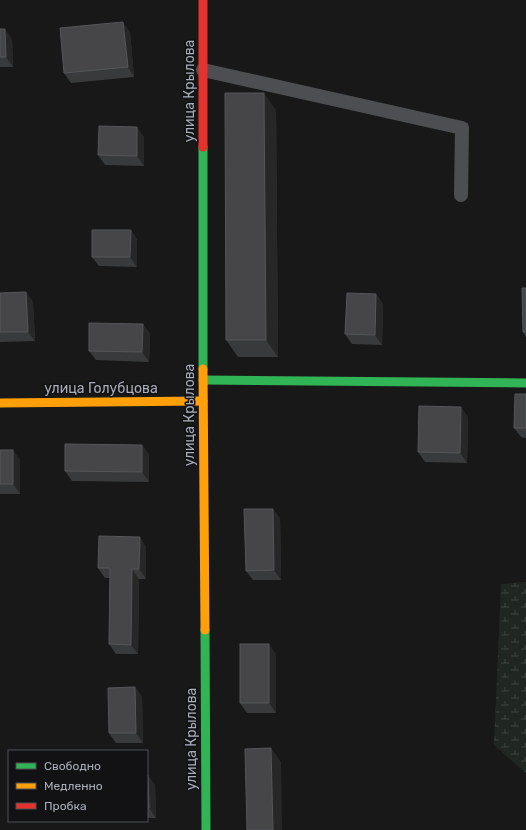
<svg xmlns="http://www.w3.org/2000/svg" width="526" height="830" viewBox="0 0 526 830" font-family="Rubik,sans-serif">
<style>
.wetland{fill:url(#wetland-marsh)}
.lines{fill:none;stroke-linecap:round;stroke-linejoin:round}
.lane{stroke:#4d4e51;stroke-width:14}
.fast{stroke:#30b455;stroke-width:9}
.slow{stroke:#ff9f0a;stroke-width:9}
.jam{stroke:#e5322d;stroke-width:9}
.wall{fill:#393a3b}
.shaded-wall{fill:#272728}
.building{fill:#464649;stroke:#55565a}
.labels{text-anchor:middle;stroke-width:3;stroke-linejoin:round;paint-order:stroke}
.street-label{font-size:14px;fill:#aaaeb9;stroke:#121214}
</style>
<defs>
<pattern id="wetland-marsh" width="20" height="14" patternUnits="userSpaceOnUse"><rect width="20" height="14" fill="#202722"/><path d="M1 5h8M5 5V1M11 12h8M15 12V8" fill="none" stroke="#3e4440"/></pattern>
</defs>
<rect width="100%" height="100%" fill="#181818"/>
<polygon class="wetland" points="526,582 526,773 494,745 501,584"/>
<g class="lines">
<polyline class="lane" points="203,70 462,128 461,195"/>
<g class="fast">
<polyline points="203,147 203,369"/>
<polyline points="203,380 526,383"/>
<polyline points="205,630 206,830"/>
</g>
<g class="slow">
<polyline points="203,369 205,630"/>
<polyline points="0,403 203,401"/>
</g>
<polyline class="jam" points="203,0 203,147"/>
</g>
<g class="wall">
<polygon points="0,29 12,39 13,67 0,67"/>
<polygon points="130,32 134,77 71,83 64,73"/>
<polygon points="276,110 278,357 238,357 226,340"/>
<polygon points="144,137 144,166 105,165 98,155"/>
<polygon points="131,230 137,240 137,267 99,266 92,257"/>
<polygon points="526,288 526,337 523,332"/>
<polygon points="26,292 33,302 35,341 0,342 0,293"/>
<polygon points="376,294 383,304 382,345 352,344 345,334"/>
<polygon points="143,324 150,334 149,362 96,360 89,351"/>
<polygon points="526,394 526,438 521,437 514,428"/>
<polygon points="468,417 467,463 425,462 418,452"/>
<polygon points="142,445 149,455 149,482 72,481 65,471"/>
<polygon points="0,450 20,460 20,494 0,494"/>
<polygon points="280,518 281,580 253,580 246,571"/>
<polygon points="146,547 146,579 139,579 138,654 116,654 109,644 110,578 105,578 98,568"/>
<polygon points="276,654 276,713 247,713 240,703"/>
<polygon points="135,687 142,697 143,743 116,743 109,733"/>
<polygon points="147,775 155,785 156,818 147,818"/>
</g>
<g class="shaded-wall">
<polygon points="123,22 130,32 134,77 128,67"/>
<polygon points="5,29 12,39 13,67 6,57"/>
<polygon points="264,93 276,110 278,357 266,340"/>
<polygon points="137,127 144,137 144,166 137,156"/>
<polygon points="131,230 137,240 137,267 130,257"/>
<polygon points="26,292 33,302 35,341 28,332"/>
<polygon points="376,294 383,304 382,345 375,335"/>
<polygon points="143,324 150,334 149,362 142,352"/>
<polygon points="461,407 468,417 467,463 460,453"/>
<polygon points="142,445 149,455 149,482 142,472"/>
<polygon points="13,450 20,460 20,494 13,484"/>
<polygon points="273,509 280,518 281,580 274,570"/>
<polygon points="140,537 146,547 146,579 139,569"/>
<polygon points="132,569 139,579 138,654 131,645"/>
<polygon points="269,644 276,654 276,713 269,703"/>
<polygon points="135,687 142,697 143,743 136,733"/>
<polygon points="271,748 281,762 282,830 273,830"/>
<polygon points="148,775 155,785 156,818 149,808"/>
</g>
<g class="building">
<polygon points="123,22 128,67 64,73 60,28"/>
<polygon points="0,29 5,29 6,57 0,57"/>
<polygon points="225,93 264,93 266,340 226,340"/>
<polygon points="99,126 137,127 137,156 98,155"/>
<polygon points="92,230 131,230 130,257 92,257"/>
<polygon points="522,288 526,288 526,332 523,332"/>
<polygon points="26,292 28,332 0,332 0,293"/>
<polygon points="347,293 376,294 375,335 345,334"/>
<polygon points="89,323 143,324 142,352 89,351"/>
<polygon points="515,394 526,394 526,428 514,428"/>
<polygon points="419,406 461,407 460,453 418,452"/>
<polygon points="65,444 142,445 142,472 65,471"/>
<rect x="0" y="450" width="13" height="34"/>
<polygon points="244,509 273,509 274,570 246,571"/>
<polygon points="99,536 140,537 139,569 132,569 131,645 109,644 110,568 98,568"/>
<rect x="240" y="644" width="29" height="59"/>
<polygon points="135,687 136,733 109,733 108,688"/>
<polygon points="271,748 273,830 247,830 245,749"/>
<polygon points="147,775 148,775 149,808 147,808"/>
</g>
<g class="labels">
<g class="street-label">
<text transform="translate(189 91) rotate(-90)" y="5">улица Крылова</text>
<text x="101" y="393">улица Голубцова</text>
<text transform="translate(189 415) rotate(-90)" y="5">улица Крылова</text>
<text transform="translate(191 739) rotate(-90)" y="5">улица Крылова</text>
</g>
</g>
<rect x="8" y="750" width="140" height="72" fill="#121214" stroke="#4f5056"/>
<rect x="16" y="763" width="20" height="6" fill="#30b455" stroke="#4f5056"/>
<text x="44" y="770" font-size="12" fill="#aaaeb9">Свободно</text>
<rect x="16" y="783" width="20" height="6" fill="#ff9f0a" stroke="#4f5056"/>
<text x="44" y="790" font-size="12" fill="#aaaeb9">Медленно</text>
<rect x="16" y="803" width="20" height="6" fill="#e5322d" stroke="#4f5056"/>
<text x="44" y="810" font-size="12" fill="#aaaeb9">Пробка</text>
</svg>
